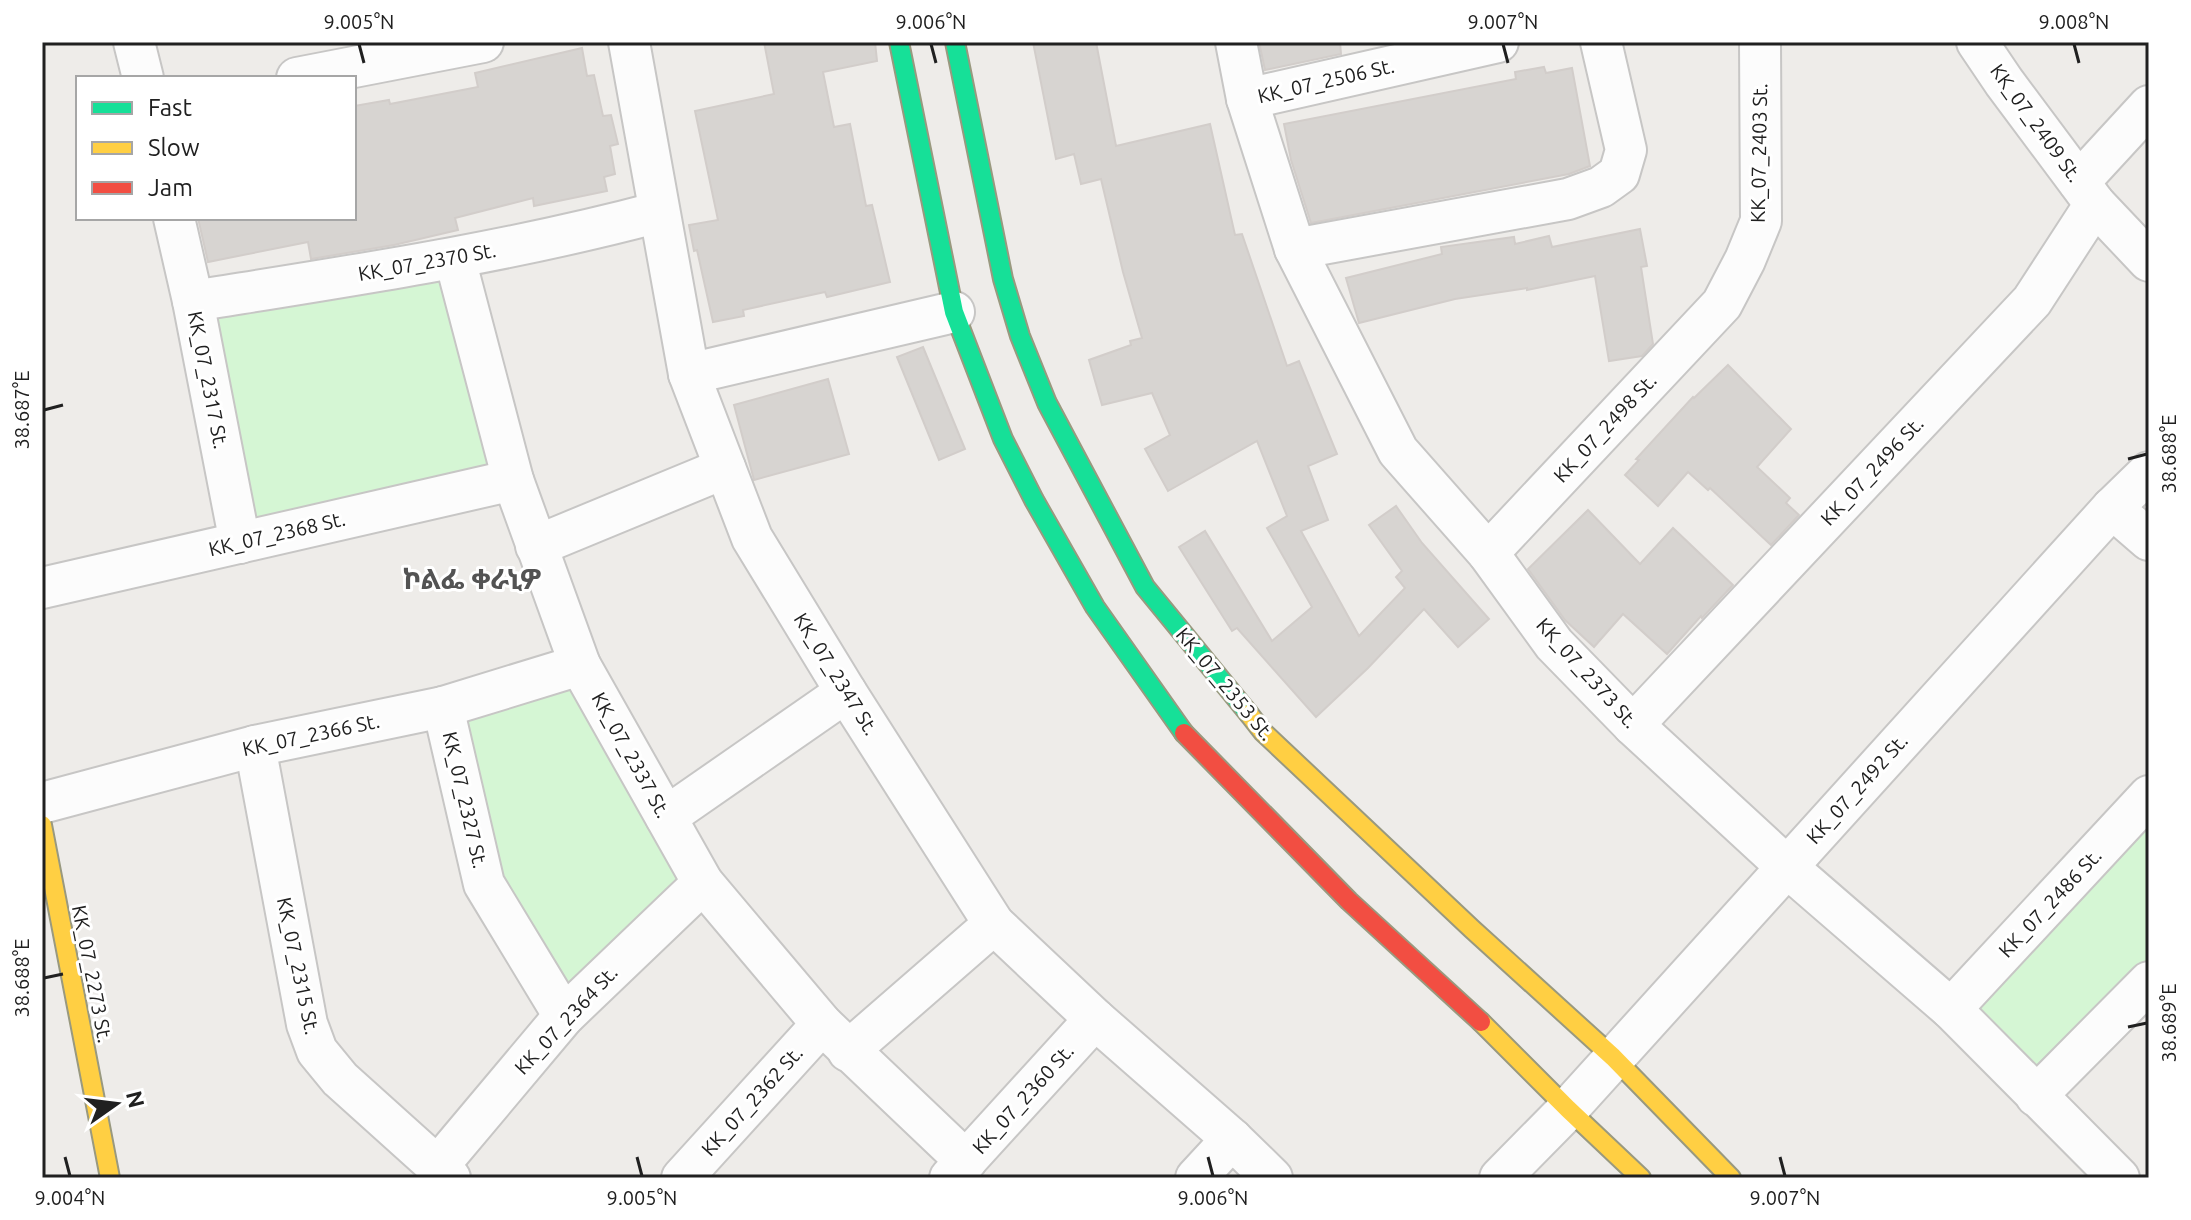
<svg xmlns="http://www.w3.org/2000/svg" width="2191" height="1220" viewBox="0 0 2191 1220" font-family="Ubuntu,'Noto Sans Ethiopic',sans-serif">
<style>
.park{fill:#d5f6d4}
.building{fill:#d7d4d1;stroke:#d2cdca;stroke-width:2}
.lines{fill:none;stroke-linecap:round;stroke-linejoin:round}
.street-casing{stroke:#c7c6c5;stroke-width:44}
.fast-casing{stroke:#99997f;stroke-width:22}
.slow-casing{stroke:#99997f;stroke-width:22}
.jam-casing{stroke:#99997f;stroke-width:22}
.street{stroke:#fcfcfc;stroke-width:40}
.fast{stroke:#16e098;stroke-width:18}
.slow{stroke:#ffcf43;stroke-width:18}
.jam{stroke:#f24e42;stroke-width:18}
.ticks{fill:none;stroke:#202020;stroke-width:3}
.labels{text-anchor:middle;stroke-width:6;stroke-linejoin:round;paint-order:stroke}
.street-label{font-size:20px;fill:#202020;stroke:#fff}
.district-label{font-size:28px;font-weight:bold;fill:#535353;stroke:#fff}
.neatline{fill:none;stroke:#202020;stroke-width:3}
.ticks-label{font-size:20px;text-anchor:middle;fill:#202020}
</style>
<rect width="100%" height="100%" fill="#eeece9"/>
<g class="park">
<polygon points="455,259 513,480 240,543 193,301"/>
<polygon points="580,665 703,883 564,1016 477,884 443,707"/>
<polygon points="2149,796 2149,982 2036,1096 1951,1009"/>
</g>
<g class="building">
<polygon points="764,42 875,42 877,61 823,72 834,127 850,124 866,206 872,205 890,282 827,297 825,292 743,310 744,316 713,322 697,250 694,251 689,225 718,220 695,111 774,94"/>
<polygon points="1033,42 1096,42 1116,146 1210,124 1235,235 1242,234 1287,366 1299,361 1337,454 1308,466 1328,520 1301,531 1359,636 1405,588 1396,577 1402,571 1369,525 1396,506 1422,543 1489,619 1458,647 1424,609 1368,668 1316,717 1237,628 1232,631 1179,547 1205,531 1272,641 1312,607 1267,528 1287,516 1257,441 1168,491 1145,449 1170,435 1152,393 1102,405 1089,360 1131,345 1130,341 1142,338 1123,272 1101,179 1081,184 1074,154 1056,159"/>
<polygon points="1259,42 1340,42 1341,54 1265,70"/>
<polygon points="582,48 587,76 594,75 603,116 611,115 618,144 610,146 615,174 604,177 607,191 534,206 533,198 455,218 458,230 394,245 311,259 308,242 208,262 198,218 354,218 354,106 389,100 390,104 478,87 475,73"/>
<polygon points="1544,67 1546,73 1572,68 1590,166 1569,174 1311,223 1291,160 1284,124 1516,79 1515,72"/>
<polygon points="1640,229 1647,266 1641,267 1653,344 1642,356 1609,361 1595,276 1527,290 1527,288 1455,299 1359,323 1346,278 1442,254 1441,247 1514,237 1515,244 1549,236 1552,247"/>
<polygon points="923,347 965,449 939,460 897,357"/>
<polygon points="1728,365 1791,429 1757,467 1790,498 1786,503 1799,515 1771,545 1710,488 1708,490 1688,472 1658,506 1625,475 1639,460 1636,459 1693,397 1694,398"/>
<polygon points="828,379 849,454 754,480 734,405"/>
<polygon points="1588,510 1640,564 1673,528 1733,585 1702,618 1701,616 1667,654 1623,614 1594,647 1565,620 1528,569"/>
</g>
<g class="lines">
<g class="street-casing">
<g id="street">
<polyline points="134,42 143,78"/>
<polyline points="629,42 689,374 752,538 846,692 994,924 1095,1019 1232,1139 1272,1178"/>
<polyline points="1236,42 1247,99 1295,249 1398,451 1488,553 1554,644 1633,725 1787,867 1951,1009 2119,1178"/>
<polyline points="1977,42 2004,82 2095,204 2149,261"/>
<polyline points="297,78 483,42"/>
<polyline points="1247,99 1498,42"/>
<polyline points="2079,182 2149,106"/>
<polyline points="174,218 193,301 240,543"/>
<polyline points="1295,249 1568,199 1601,187 1619,174 1626,150 1601,42"/>
<polyline points="455,259 513,480 580,665 703,883 822,1024 966,1161"/>
<path d="M193 301C349 276 506 253 659 212"/>
<polyline points="689,374 954,312"/>
<polyline points="2112,508 2149,540"/>
<polyline points="536,546 725,468"/>
<polyline points="1488,553 1722,304 1745,260 1761,221 1760,42"/>
<polyline points="42,588 513,480"/>
<polyline points="443,707 484,884 564,1016"/>
<polyline points="1633,725 2032,301 2095,204"/>
<polyline points="255,746 307,1024 317,1051 340,1079 450,1178"/>
<polyline points="42,803 255,746 443,707 580,665"/>
<polyline points="666,817 846,692"/>
<polyline points="1951,1009 2149,796"/>
<polyline points="848,1051 994,924"/>
<polyline points="2036,1096 2149,982"/>
<polyline points="438,1166 564,1016 703,883"/>
<polyline points="682,1178 822,1024"/>
<polyline points="950,1178 1095,1019"/>
<polyline points="1196,1178 1232,1139"/>
<polyline points="1500,1178 1568,1109 2112,508 2149,472"/>
</g>
</g>
<g class="fast-casing">
<g id="fast">
<polyline points="899,42 954,312 1003,439 1034,500 1095,607 1184,733"/>
<polyline points="955,42 1003,279 1020,336 1047,403 1145,587 1249,714"/>
</g>
</g>
<g class="slow-casing">
<g id="slow">
<polyline points="1249,714 1263,732 1472,929 1613,1057 1731,1178"/>
<polyline points="42,825 110,1178"/>
<polyline points="1481,1022 1568,1109 1641,1178"/>
</g>
</g>
<g class="jam-casing">
<polyline id="jam" points="1184,733 1349,901 1481,1022"/>
</g>
<use href="#street" class="street"/>
<use href="#fast" class="fast"/>
<use href="#slow" class="slow"/>
<use href="#jam" class="jam"/>
</g>
<path class="ticks" d="M359 44 364 63M931 44 936 63M1503 44 1508 63M2074 44 2079 63M44 410 63 405M2128 459 2147 454M44 978 63 974M2128 1027 2147 1023M65 1157 70 1176M637 1157 642 1176M1208 1157 1213 1176M1780 1157 1785 1176"/>
<g class="labels">
<g class="street-label">
<text transform="translate(1326 81) rotate(-13)" y="7">KK_07_2506 St.</text>
<text transform="translate(2036 123) rotate(54)" y="7">KK_07_2409 St.</text>
<text transform="translate(1759 153) rotate(-89)" y="7">KK_07_2403 St.</text>
<text transform="translate(427 262) rotate(-10)" y="7">KK_07_2370 St.</text>
<text transform="translate(208 380) rotate(79)" y="7">KK_07_2317 St.</text>
<text transform="translate(1605 428) rotate(-47)" y="7">KK_07_2498 St.</text>
<text transform="translate(1872 471) rotate(-47)" y="7">KK_07_2496 St.</text>
<text transform="translate(277 534) rotate(-13)" y="7">KK_07_2368 St.</text>
<text transform="translate(1587 673) rotate(48)" y="7">KK_07_2373 St.</text>
<text transform="translate(836 674) rotate(58)" y="7">KK_07_2347 St.</text>
<text transform="translate(1225 684) rotate(50)" y="7">KK_07_2353 St.</text>
<text transform="translate(311 735) rotate(-12)" y="7">KK_07_2366 St.</text>
<text transform="translate(631 755) rotate(61)" y="7">KK_07_2337 St.</text>
<text transform="translate(1857 789) rotate(-48)" y="7">KK_07_2492 St.</text>
<text transform="translate(465 800) rotate(77)" y="7">KK_07_2327 St.</text>
<text transform="translate(2050 903) rotate(-47)" y="7">KK_07_2486 St.</text>
<text transform="translate(298 966) rotate(78)" y="7">KK_07_2315 St.</text>
<text transform="translate(92 974) rotate(79)" y="7">KK_07_2273 St.</text>
<text transform="translate(566 1020) rotate(-47)" y="7">KK_07_2364 St.</text>
<text transform="translate(1023 1099) rotate(-48)" y="7">KK_07_2360 St.</text>
<text transform="translate(752 1101) rotate(-48)" y="7">KK_07_2362 St.</text>
</g>
<g class="district-label">
<text x="472" y="589">ኮልፌ ቀራኒዎ</text>
</g>
</g>
<rect width="2191" height="1220" fill="none" stroke="#ffffff" stroke-width="88"/>
<rect x="76" y="76" width="280" height="144" fill="#ffffff" stroke="#a6a6a6" stroke-width="2"/>
<rect x="92" y="102" width="40" height="12" fill="#16e098" stroke="#a6a6a6" stroke-width="2"/>
<text x="148" y="116" font-size="24" fill="#202020">Fast</text>
<rect x="92" y="142" width="40" height="12" fill="#ffcf43" stroke="#a6a6a6" stroke-width="2"/>
<text x="148" y="156" font-size="24" fill="#202020">Slow</text>
<rect x="92" y="182" width="40" height="12" fill="#f24e42" stroke="#a6a6a6" stroke-width="2"/>
<text x="148" y="196" font-size="24" fill="#202020">Jam</text>
<g transform="translate(116 1104) rotate(76)" stroke="#ffffff" stroke-width="6" paint-order="stroke">
<path d="M0-6L14 30L0 20L-14 30Z" fill="#202020"/>
<text y="-12" font-size="22" font-weight="bold" text-anchor="middle" fill="#202020">N</text>
</g>
<rect x="44" y="44" width="2103" height="1132" class="neatline"/>
<g class="ticks-label">
<text x="359" y="29">9.005°N</text>
<text x="931" y="29">9.006°N</text>
<text x="1503" y="29">9.007°N</text>
<text x="2074" y="29">9.008°N</text>
<text transform="translate(22 410) rotate(-90)" y="7">38.687°E</text>
<text transform="translate(2169 454) rotate(-90)" y="7">38.688°E</text>
<text transform="translate(22 978) rotate(-90)" y="7">38.688°E</text>
<text transform="translate(2169 1023) rotate(-90)" y="7">38.689°E</text>
<text x="70" y="1205">9.004°N</text>
<text x="642" y="1205">9.005°N</text>
<text x="1213" y="1205">9.006°N</text>
<text x="1785" y="1205">9.007°N</text>
</g>
</svg>
